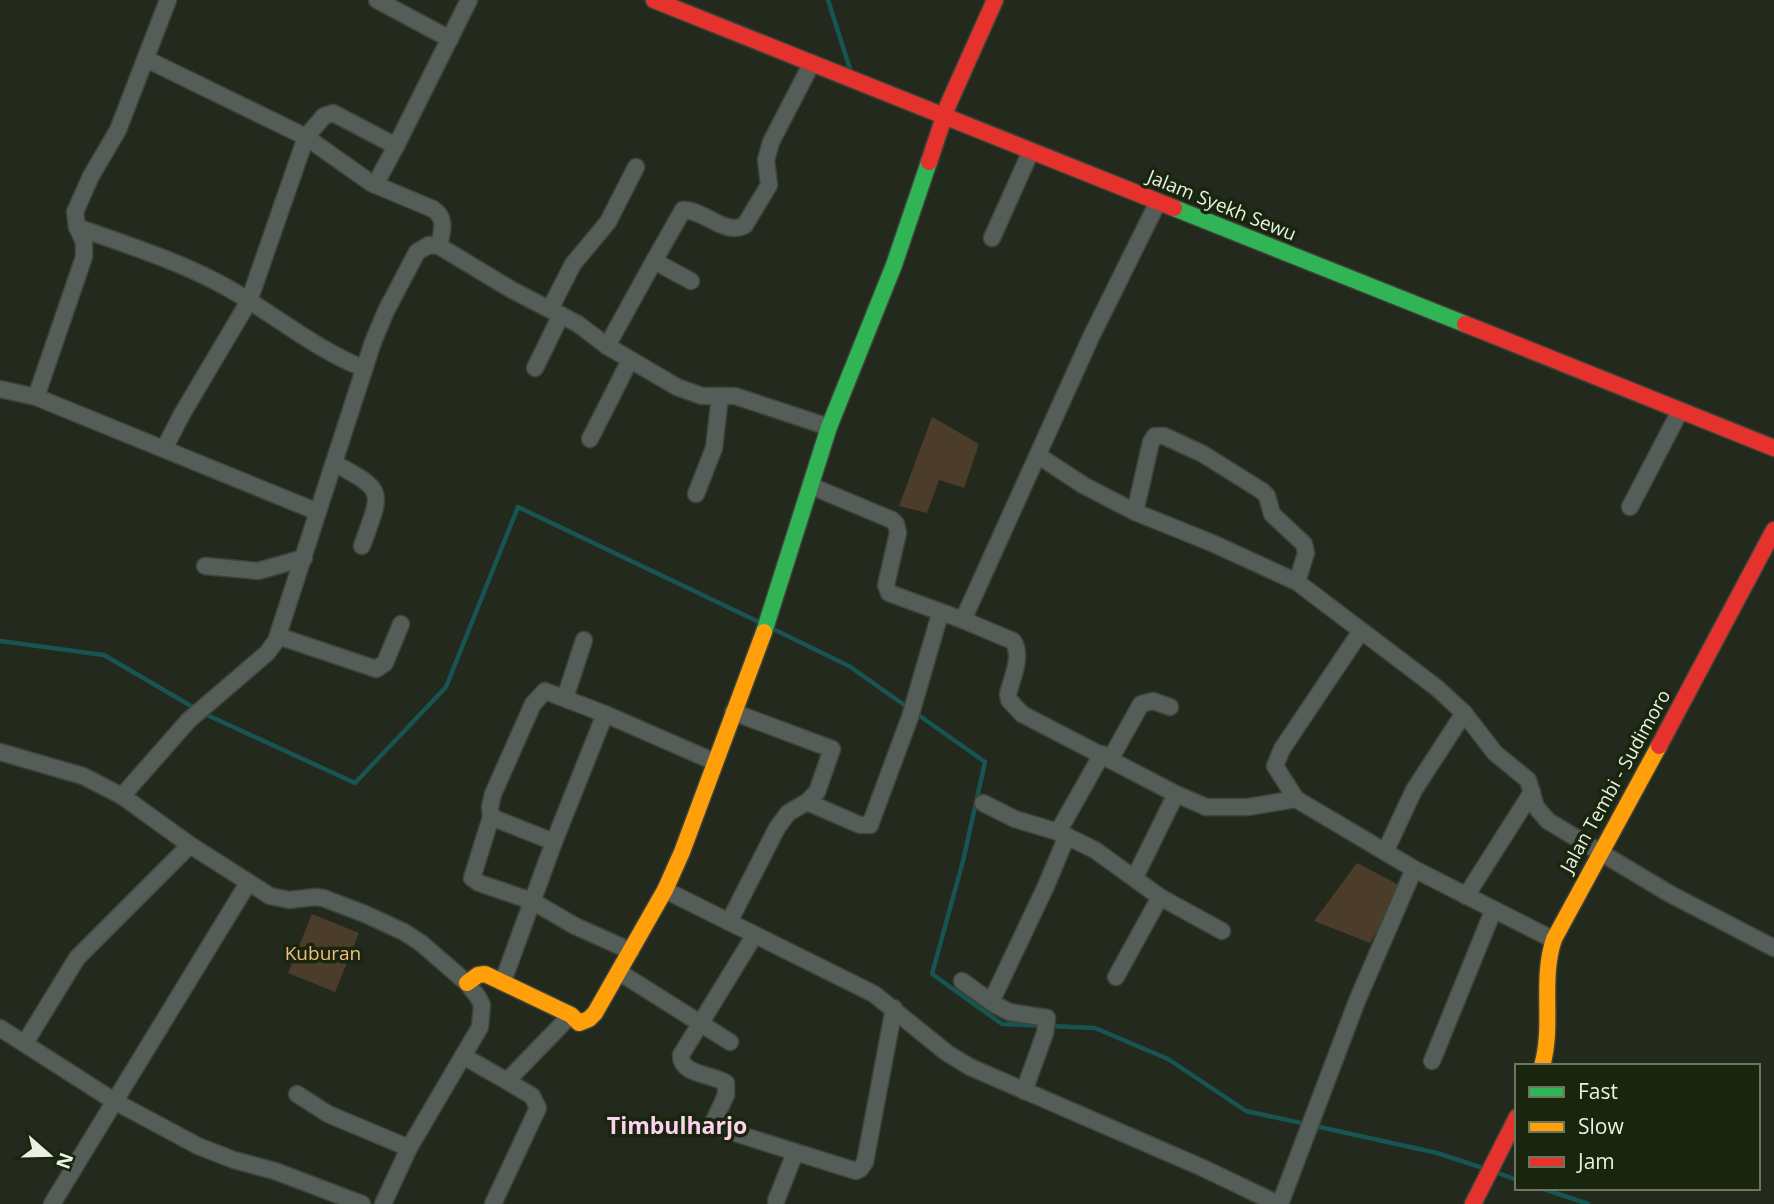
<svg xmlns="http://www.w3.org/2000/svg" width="1774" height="1204" viewBox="0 0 1774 1204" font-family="'Open Sans',sans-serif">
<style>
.green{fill:#4c3d2a}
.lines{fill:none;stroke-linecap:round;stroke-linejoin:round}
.stream{stroke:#185452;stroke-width:4.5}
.street-casing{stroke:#3f4439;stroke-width:19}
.fast-casing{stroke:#3f4439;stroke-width:19}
.slow-casing{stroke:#3f4439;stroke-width:19}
.jam-casing{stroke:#3f4439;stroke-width:19}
.street{stroke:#555d58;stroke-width:16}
.fast{stroke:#30b455;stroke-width:16}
.slow{stroke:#ff9f0a;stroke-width:16}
.jam{stroke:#e5322d;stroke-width:16}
.labels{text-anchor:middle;stroke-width:7;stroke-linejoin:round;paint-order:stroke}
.street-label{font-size:19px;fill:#e9f2e2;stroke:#19250d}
.park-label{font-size:19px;fill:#eebd83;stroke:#19250d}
.quarter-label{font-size:23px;font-weight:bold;fill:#fcd2ef;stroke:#19250d}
</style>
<rect width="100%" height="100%" fill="#23291d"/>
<g class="green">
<polygon points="932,417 979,444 964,488 939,480 927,513 899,506"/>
<polygon points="1357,863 1403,887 1370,943 1314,921"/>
<polygon points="312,914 359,933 335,992 288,973"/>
</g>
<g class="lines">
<g class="stream">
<polyline points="828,0 850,69"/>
<polyline points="773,629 849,666 985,762 963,861 932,974 1002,1024 1095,1028 1168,1059 1246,1111 1306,1124"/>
<polyline points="0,641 104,655 203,713 355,783 446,687 518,507 759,622"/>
<polyline points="1315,1126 1437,1153 1483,1168"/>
<polyline points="1498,1173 1517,1180"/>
<polyline points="1541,1188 1588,1204"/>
</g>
<g class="street-casing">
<g id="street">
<polyline points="377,0 450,39"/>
<path d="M146 59 306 137 371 183 433 209C447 218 442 231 439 246"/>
<polyline points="396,146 469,0"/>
<path d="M77 227C127 245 179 261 226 287 273 313 313 348 363 368"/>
<polyline points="992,238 1031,151"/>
<path d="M654 261 683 210C703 209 726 237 745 225L769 185 766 160 771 142 812 63"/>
<polyline points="550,309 573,264 608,222 636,167"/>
<polyline points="607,346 654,261 691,281"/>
<polyline points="535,368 561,315"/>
<polyline points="0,389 36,397 84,257 84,242 77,227 75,212 91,176 118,130 168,0"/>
<polyline points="36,397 318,512"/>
<polyline points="590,439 630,360"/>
<polyline points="164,449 182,414 249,301 306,137 324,116 333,113 396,146 375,185"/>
<polyline points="1039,456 1083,485 1135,512 1212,543 1297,582 1437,688 1464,713 1495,753 1528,780 1536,807 1548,821 1670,894 1774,948"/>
<path d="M334 463C388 492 381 491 362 546"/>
<polyline points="811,486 892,520 896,524 898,533 886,585 889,593 963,620 1091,337 1158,202"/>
<polyline points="696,494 714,448 720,396"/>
<polyline points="1630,507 1680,411"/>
<polyline points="1135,512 1151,442 1155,436 1164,436 1203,454 1262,491 1267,496 1272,514 1304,544 1306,553 1297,582"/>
<polyline points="205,566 258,571 304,558"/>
<path d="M963 620 1013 641C1023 655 1012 678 1008 694L1009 700 1022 714 1176 794 1206 807H1248L1296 799"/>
<polyline points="1361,631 1282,749 1275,766 1296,799 1414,869 1554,940"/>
<polyline points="278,636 376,669 385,663 401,624"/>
<polyline points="565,698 584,640"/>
<polyline points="0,752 83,776 122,796 190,845 270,896 289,900 315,897 323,898 365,914 404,932 421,943 467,983 478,997 482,1005 480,1027 409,1148 383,1204"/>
<polyline points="1111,758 1141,704 1153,701 1170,707"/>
<polyline points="122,796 189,720 267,653 276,641 373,342 386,311 417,252 429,245 439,246 512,290 578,324 607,346 677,387 702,396 735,396 829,427"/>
<polyline points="807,802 860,825 870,825 910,717 940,614"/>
<polyline points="983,803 1015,819 1058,832 1095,850 1160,897 1116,977"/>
<polyline points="491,817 490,807 493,794 533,704 545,691 605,714 715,762"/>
<polyline points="1058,832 1102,754"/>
<polyline points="554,842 491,817 472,878 479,883 532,901 575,926 631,951"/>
<polyline points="1385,852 1414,790 1464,713"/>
<polyline points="1135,877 1176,794"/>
<polyline points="665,890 874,994 947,1053 970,1067 1203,1168 1278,1204"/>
<polyline points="1466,896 1532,792"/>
<polyline points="1160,897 1222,931"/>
<polyline points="729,922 777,828 788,813 807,802 817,792 832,749 733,712"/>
<path d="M754 936 681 1055C680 1075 713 1074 726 1083V1095L713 1123 722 1129 856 1171 860 1169 865 1162 894 1008"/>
<polyline points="619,972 730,1042"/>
<polyline points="503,981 554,842 605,714"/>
<polyline points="962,981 994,1004 1009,1012 1047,1018 1045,1033 1024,1091"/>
<polyline points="991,1002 1046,886 1067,836"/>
<polyline points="0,1028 114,1101 198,1146 234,1160 275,1171 362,1204"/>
<polyline points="25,1043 77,958 190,845"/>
<polyline points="463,1056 507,1081 571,1015"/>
<polyline points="1432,1061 1493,911"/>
<polyline points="297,1094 328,1114 409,1148"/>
<polyline points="776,1201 795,1153"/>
<polyline points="52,1204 248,883"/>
<polyline points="493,1204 538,1108 532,1096 507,1081"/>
<polyline points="1280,1204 1357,1001 1414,869"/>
</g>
</g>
<g class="fast-casing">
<g id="fast">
<polyline points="1174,208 1465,324"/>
<polyline points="764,632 829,427 894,265 929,162"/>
</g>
</g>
<g class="slow-casing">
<g id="slow">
<polyline points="467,983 478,975 485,974 571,1015 579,1023 589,1019 595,1013 665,890 682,852 764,632"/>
<path d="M1542 1066C1554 1024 1540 981 1554 939L1659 746"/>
</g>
</g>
<g class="jam-casing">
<g id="jam">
<polyline points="654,0 1174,208"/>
<polyline points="929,162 948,105 995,0"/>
<polyline points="1465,324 1774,448"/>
<polyline points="1659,746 1774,530"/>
<polyline points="1473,1204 1517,1117"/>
</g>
</g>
<use href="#street" class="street"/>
<use href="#fast" class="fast"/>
<use href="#slow" class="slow"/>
<use href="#jam" class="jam"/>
</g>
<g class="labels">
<g class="street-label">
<text transform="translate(1222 205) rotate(22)" y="7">Jalam Syekh Sewu</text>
<text transform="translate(1615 781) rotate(-61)" y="7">Jalan Tembi - Sudimoro</text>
</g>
<g class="park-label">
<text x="323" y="960">Kuburan</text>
</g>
<g class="quarter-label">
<text x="677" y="1134">Timbulharjo</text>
</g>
</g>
<rect x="1515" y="1064" width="245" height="126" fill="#19250d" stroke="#6c7762" stroke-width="2"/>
<rect x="1529" y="1087" width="35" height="10" fill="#30b455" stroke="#6c7762" stroke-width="2"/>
<text x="1578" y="1099" font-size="21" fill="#e9f2e2">Fast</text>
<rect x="1529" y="1122" width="35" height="10" fill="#ff9f0a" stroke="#6c7762" stroke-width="2"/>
<text x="1578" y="1134" font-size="21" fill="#e9f2e2">Slow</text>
<rect x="1529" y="1157" width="35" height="10" fill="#e5322d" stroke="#6c7762" stroke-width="2"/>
<text x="1578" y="1169" font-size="21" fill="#e9f2e2">Jam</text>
<g transform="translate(49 1155) rotate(110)" stroke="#19250d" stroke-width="5" paint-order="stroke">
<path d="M0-5L12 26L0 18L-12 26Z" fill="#e9f2e2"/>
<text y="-10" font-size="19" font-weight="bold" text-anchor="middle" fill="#e9f2e2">N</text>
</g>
</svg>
